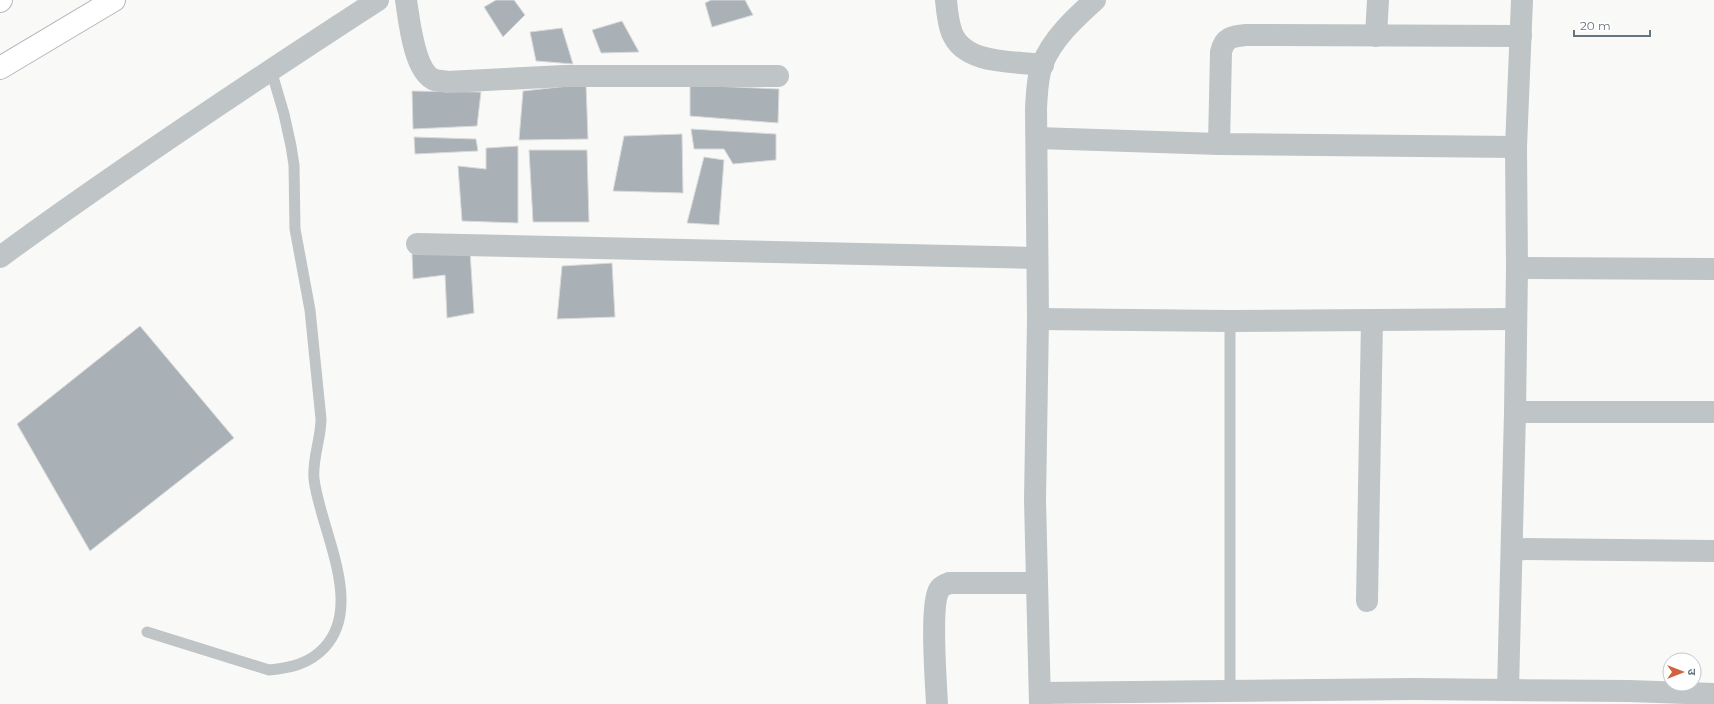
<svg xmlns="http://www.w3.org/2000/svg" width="1714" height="704" viewBox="0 0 1714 704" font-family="Montserrat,'Noto Sans Devanagari',sans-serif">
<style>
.building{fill:#a9b0b6;stroke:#dbdbda}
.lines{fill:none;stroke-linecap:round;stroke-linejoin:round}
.primary-casing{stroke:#b3b8bb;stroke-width:24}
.lane{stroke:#bfc4c7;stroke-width:11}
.street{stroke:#bfc4c7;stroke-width:22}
.primary{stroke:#fff;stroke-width:22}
</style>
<rect width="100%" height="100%" fill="#f9faf8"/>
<g class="building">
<polygon points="496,0 514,0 525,15 503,37 484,7"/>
<polygon points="711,0 745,0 753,15 712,27 705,3"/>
<polygon points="622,21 639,52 601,53 592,30"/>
<polygon points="562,28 573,64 536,61 530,32"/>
<polygon points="586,84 588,139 519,140 523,91"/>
<polygon points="690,85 779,89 778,123 690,116"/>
<polygon points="412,91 481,92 477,126 413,129"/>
<polygon points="691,129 776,134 776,160 733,164 724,149 694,149"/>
<polygon points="682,134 683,193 613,191 624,136"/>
<polygon points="414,137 476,139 478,151 415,154"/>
<polygon points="518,146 518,223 462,221 458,166 486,169 486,148"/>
<polygon points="529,150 587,150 589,222 533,222"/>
<polygon points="704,157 724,160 719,225 687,223"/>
<polygon points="470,251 474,313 447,318 445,275 413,279 412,254"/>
<polygon points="612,263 615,317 557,319 562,266"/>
<polygon points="140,326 234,438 90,551 17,424"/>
</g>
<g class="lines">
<g class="primary-casing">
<g id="primary">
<polyline points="0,1 1,0"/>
<polyline points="0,68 114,0"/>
</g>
</g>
<g class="lane">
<polyline points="1230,321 1230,690"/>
<path d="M147 632 269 670C290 668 309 664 324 648 365 605 320 529 314 479 312 459 321 439 321 419L310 310 295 229 294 165 291 146 284 114 271 70"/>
</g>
<g class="street">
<path d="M406 0C409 19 414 73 435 80 438 81 443 81 447 82L564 76H778"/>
<path d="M946 0C947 11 948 23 952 33 965 65 1013 61 1043 65"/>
<polyline points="1376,36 1378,0"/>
<polyline points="1037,138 1219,144 1516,147"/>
<path d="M1219 144 1221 52C1224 38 1232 36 1246 35L1521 36"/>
<polyline points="417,244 1037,258"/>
<path d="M0 257C123 167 250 83 378 0"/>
<polyline points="1517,268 1714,269"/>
<polyline points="1038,319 1230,321 1515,319"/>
<polyline points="1515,412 1714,412"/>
<polyline points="1512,549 1714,551"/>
<polyline points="1367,601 1372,320"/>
<polyline points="1508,690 1629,691 1714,694"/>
<polyline points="1040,693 1414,689 1508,690 1515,412 1517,268 1516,147 1522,0"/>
<path d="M937 704C936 683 930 605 939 590 941 586 945 585 949 583H1037"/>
<path d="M1040 704 1035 500 1038 319 1036 108C1037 94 1037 78 1042 65 1052 39 1075 18 1095 0"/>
</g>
<use href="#primary" class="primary"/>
</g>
<g transform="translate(1682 672) rotate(90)"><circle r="19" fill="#ffffff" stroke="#c2c8cc"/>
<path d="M0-3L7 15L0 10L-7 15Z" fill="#d2633f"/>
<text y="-6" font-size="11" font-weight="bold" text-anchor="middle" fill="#67757f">उ</text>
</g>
<path d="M1574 30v6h76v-6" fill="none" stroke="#67757f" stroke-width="2"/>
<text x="1580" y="30" font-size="12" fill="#67757f" stroke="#ffffff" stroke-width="3" paint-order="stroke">20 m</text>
</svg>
